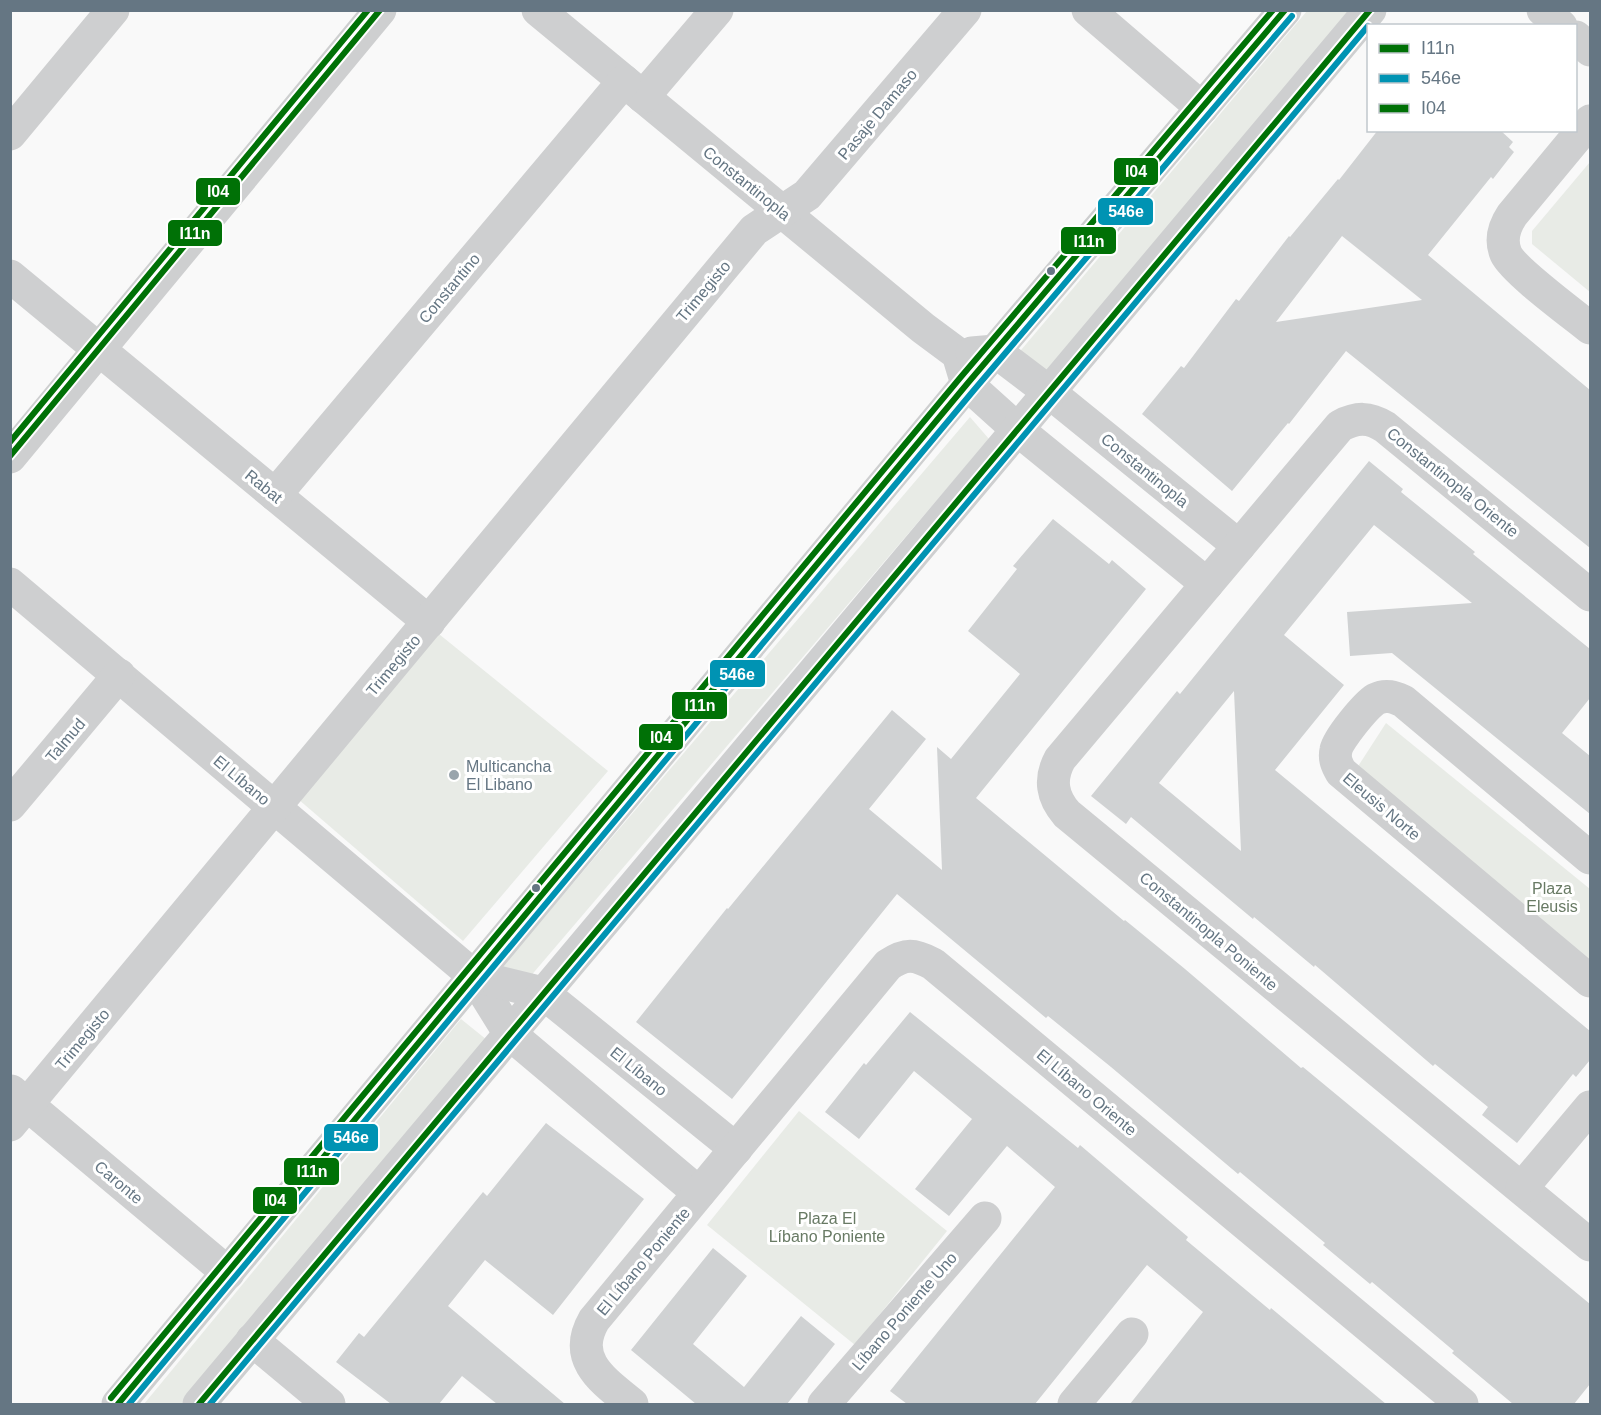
<svg xmlns="http://www.w3.org/2000/svg" width="1601" height="1415" viewBox="0 0 1601 1415" font-family="Arial,sans-serif">
<style>
.green{fill:#e8ebe6}
.building{fill:#d0d2d3;fill-rule:evenodd}
.lines{fill:none;stroke-linecap:round;stroke-linejoin:round}
.minor{stroke:#cecfd0;stroke-width:33}
.bus-1-casing{stroke:#fff;stroke-width:10}
.bus-2-casing{stroke:#fff;stroke-width:10}
.bus-3-casing{stroke:#fff;stroke-width:10}
.bus-1{stroke:#007106;stroke-width:6}
.bus-2{stroke:#0093b3;stroke-width:6}
.bus-3{stroke:#007106;stroke-width:6}
.bus-dot{fill:#657683;stroke:#fff;stroke-width:2}
.poi-dot{fill:#99a4ac;stroke:#fff;stroke-width:2}
.labels{text-anchor:middle;stroke-width:6;stroke-linejoin:round;paint-order:stroke}
.street-label{font-size:16px;fill:#657683;stroke:#fff}
.poi-label{font-size:16px;fill:#657683;stroke:#fff;text-anchor:start}
.park-label{font-size:16px;fill:#687a64;stroke:#fff}
.line-badge{stroke:#fff;stroke-width:2}
.badge-label{font-size:16px;text-anchor:middle;font-weight:bold;fill:#fff}
</style>
<rect width="100%" height="100%" fill="#f9f9f9"/>
<g class="green">
<polygon points="1307,11 1352,11 1039,380 1016,356"/>
<polygon points="1590,162 1590,292 1532,244 1532,231"/>
<polygon points="970,417 989,439 529,978 499,970"/>
<polygon points="434,630 608,771 463,941 298,799"/>
<polygon points="1386,723 1590,889 1590,969 1355,771"/>
<polygon points="461,1019 487,1040 182,1404 144,1404"/>
<polygon points="799,1111 947,1231 855,1345 707,1225"/>
</g>
<g class="building">
<path d="M1378 130H1500L1513 142 1509 147 1514 152 1493 179 1491 177 1428 255 1590 390V548L1346 351 1289 424 1288 423 1232 491 1142 414 1181 366 1184 368 1236 299 1239 301 1289 236 1290 237 1338 179 1339 180ZM1342 236 1422 300 1276 322Z"/>
<path d="M1369 461 1403 489 1401 492 1475 552 1473 554 1590 649V698L1562 733 1590 756V814L1392 653 1350 656 1347 612 1472 603 1374 525 1284 635 1344 685 1275 770 1590 1031V1060L1576 1077 1573 1074 1517 1143 1482 1115 1488 1107 1435 1064 1433 1066 1315 965 1314 967 1254 917 1253 919 1131 817 1126 824 1091 796 1177 691 1180 694ZM1234 691 1241 851 1159 783Z"/>
<polygon points="1053,519 1109,564 1112,560 1146,589 976,798 1124,921 1125,920 1185,969 1301,1068 1303,1067 1590,1304 1590,1384 1574,1404 1513,1404 1452,1353 1454,1351 1372,1282 1370,1284 1323,1245 1325,1243 1240,1172 1238,1174 1111,1067 1048,1016 1046,1018 897,894 732,1099 636,1022 727,908 728,909 892,710 926,739 869,809 942,870 937,747 951,759 1020,674 968,631 1017,569 1013,566"/>
<polygon points="910,1012 1078,1148 1080,1145 1188,1237 1186,1240 1270,1310 1271,1308 1386,1404 1130,1404 1203,1312 1147,1265 1035,1404 907,1404 890,1391 1055,1187 1007,1146 949,1216 915,1189 972,1119 914,1071 859,1139 825,1112 864,1063 866,1065"/>
<polygon points="546,1123 644,1199 553,1315 485,1260 448,1306 565,1404 497,1404 462,1376 439,1404 391,1404 336,1362 359,1333 364,1337 483,1192 487,1196"/>
<polygon points="713,1248 747,1276 693,1344 744,1387 801,1316 835,1344 787,1404 696,1404 631,1350"/>
</g>
<g class="lines">
<g class="minor">
<polyline points="538,10 923,328 958,354 967,384 1018,430 1207,584"/>
<polyline points="1088,10 1202,108"/>
<polyline points="1543,10 1561,26"/>
<polyline points="1576,37 1590,50"/>
<polyline points="643,97 717,10"/>
<path d="M1590 121 1512 215C1504 227 1500 240 1506 254 1514 271 1573 314 1590 328"/>
<polyline points="10,134 113,10"/>
<polyline points="10,276 429,622"/>
<polyline points="972,353 995,351 1049,392 1239,546"/>
<polyline points="10,457 380,10"/>
<polyline points="275,495 624,81"/>
<polyline points="10,584 474,976 510,1034 699,1193"/>
<path d="M1590 595 1385 427C1369 417 1357 417 1340 426L1060 759C1049 779 1052 797 1067 814L1590 1245"/>
<polyline points="10,805 119,675"/>
<path d="M1590 858 1403 701C1394 697 1386 694 1376 699 1366 705 1338 739 1336 750 1334 759 1337 765 1341 772L1590 981"/>
<polyline points="474,976 543,993 736,1149"/>
<polyline points="11,1091 228,1273"/>
<polyline points="10,1125 754,230 807,195 965,10"/>
<polyline points="1522,1188 1590,1107"/>
<polyline points="252,1340 329,1404"/>
<polyline points="118,1404 967,384 1285,10"/>
<polyline points="199,1404 1370,10"/>
<path d="M632 1404C604 1381 571 1360 594 1320L888 965C906 953 914 954 933 964L1462 1404"/>
<polyline points="824,1404 985,1218"/>
<polyline points="1074,1404 1132,1334"/>
</g>
<g class="bus-1-casing">
<g id="bus-1">
<polyline points="10,456 380,10"/>
<polyline points="118,1404 967,384 1285,10"/>
<polyline points="199,1404 1370,10"/>
</g>
</g>
<g class="bus-2-casing">
<g id="bus-2">
<polyline points="129,1404 974,390 1292,16"/>
<polyline points="210,1404 1368,26"/>
</g>
</g>
<g class="bus-3-casing">
<g id="bus-3">
<polyline points="10,442 368,10"/>
<polyline points="111,1398 960,378 1273,10"/>
</g>
</g>
<use href="#bus-1" class="bus-1"/>
<use href="#bus-2" class="bus-2"/>
<use href="#bus-3" class="bus-3"/>
</g>
<g class="bus-dot">
<circle cx="1051" cy="271" r="5"/>
<circle cx="536" cy="888" r="5"/>
</g>
<circle class="poi-dot" cx="454" cy="775" r="6"/>
<g class="labels">
<g class="street-label">
<text transform="translate(877 114) rotate(-50)" y="6">Pasaje Damaso</text>
<text transform="translate(747 183) rotate(39)" y="6">Constantinopla</text>
<text transform="translate(449 288) rotate(-50)" y="6">Constantino</text>
<text transform="translate(703 291) rotate(-50)" y="6">Trimegisto</text>
<text transform="translate(1145 470) rotate(39)" y="6">Constantinopla</text>
<text transform="translate(1453 482) rotate(39)" y="6">Constantinopla Oriente</text>
<text transform="translate(264 486) rotate(39)" y="6">Rabat</text>
<text transform="translate(393 665) rotate(-50)" y="6">Trimegisto</text>
<text transform="translate(65 740) rotate(-50)" y="6">Talmud</text>
<text transform="translate(242 780) rotate(40)" y="6">El Líbano</text>
<text transform="translate(1382 806) rotate(40)" y="6">Eleusis Norte</text>
<text transform="translate(1209 931) rotate(40)" y="6">Constantinopla Poniente</text>
<text transform="translate(82 1039) rotate(-50)" y="6">Trimegisto</text>
<text transform="translate(639 1071) rotate(39)" y="6">El Líbano</text>
<text transform="translate(1087 1092) rotate(40)" y="6">El Líbano Oriente</text>
<text transform="translate(119 1182) rotate(40)" y="6">Caronte</text>
<text transform="translate(643 1261) rotate(-50)" y="6">El Líbano Poniente</text>
<text transform="translate(904 1311) rotate(-49)" y="6">Líbano Poniente Uno</text>
</g>
<g class="poi-label">
<text x="466" y="772">Multicancha<tspan x="466" dy="18">El Libano</tspan></text>
</g>
<g class="park-label">
<text x="1552" y="894">Plaza<tspan x="1552" dy="18">Eleusis</tspan></text>
<text x="827" y="1224">Plaza El<tspan x="827" dy="18">Líbano Poniente</tspan></text>
</g>
</g>
<g class="line-badge">
<rect x="1113" y="157" width="46" height="29" rx="6" fill="#007106"/>
<rect x="195" y="177" width="46" height="29" rx="6" fill="#007106"/>
<rect x="1097" y="197" width="57" height="29" rx="6" fill="#0093b3"/>
<rect x="167" y="219" width="56" height="28" rx="6" fill="#007106"/>
<rect x="1060" y="226" width="57" height="29" rx="6" fill="#007106"/>
<rect x="709" y="659" width="57" height="29" rx="6" fill="#0093b3"/>
<rect x="671" y="691" width="57" height="29" rx="6" fill="#007106"/>
<rect x="638" y="723" width="46" height="28" rx="6" fill="#007106"/>
<rect x="323" y="1123" width="56" height="29" rx="6" fill="#0093b3"/>
<rect x="283" y="1157" width="57" height="29" rx="6" fill="#007106"/>
<rect x="252" y="1186" width="46" height="29" rx="6" fill="#007106"/>
</g>
<g class="badge-label">
<text x="1136" y="177">I04</text>
<text x="218" y="197">I04</text>
<text x="1126" y="217">546e</text>
<text x="195" y="239">I11n</text>
<text x="1089" y="247">I11n</text>
<text x="737" y="680">546e</text>
<text x="700" y="711">I11n</text>
<text x="661" y="743">I04</text>
<text x="351" y="1143">546e</text>
<text x="312" y="1177">I11n</text>
<text x="275" y="1206">I04</text>
</g>
<rect width="1601" height="1415" fill="none" stroke="#657683" stroke-width="24"/>
<rect x="1367" y="24" width="210" height="108" fill="#ffffff" stroke="#c1c8cd" stroke-width="1.5"/>
<rect x="1379" y="44" width="30" height="9" fill="#007106" stroke="#c1c8cd" stroke-width="1.5"/>
<text x="1421" y="54" font-size="18" fill="#657683">I11n</text>
<rect x="1379" y="74" width="30" height="9" fill="#0093b3" stroke="#c1c8cd" stroke-width="1.5"/>
<text x="1421" y="84" font-size="18" fill="#657683">546e</text>
<rect x="1379" y="104" width="30" height="9" fill="#007106" stroke="#c1c8cd" stroke-width="1.5"/>
<text x="1421" y="114" font-size="18" fill="#657683">I04</text>
</svg>
